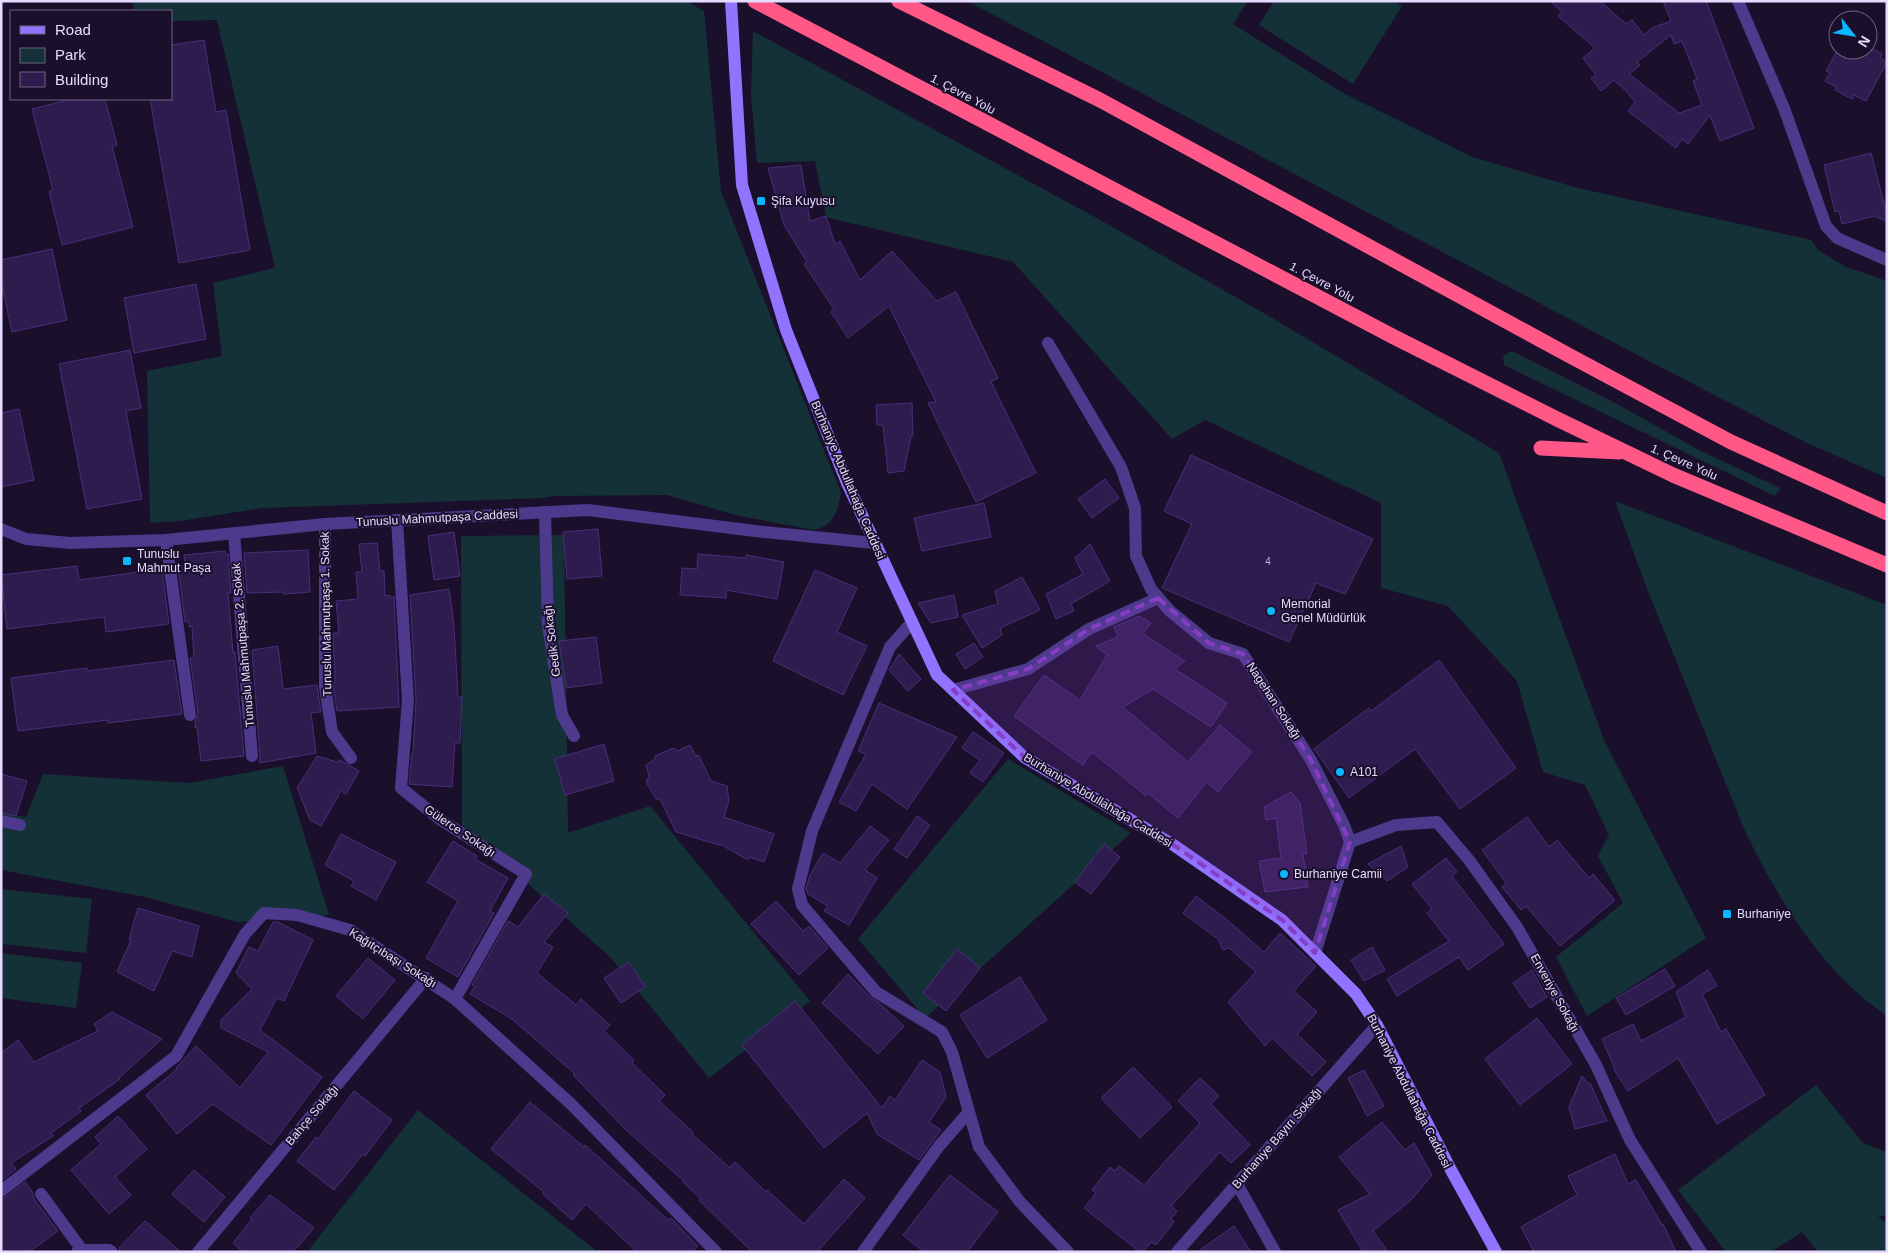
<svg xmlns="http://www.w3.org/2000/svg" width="1888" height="1253" viewBox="0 0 1888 1253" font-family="Helvetica,sans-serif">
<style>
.green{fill:#133137}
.building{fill:#2f1c4e;stroke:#4b2d7b;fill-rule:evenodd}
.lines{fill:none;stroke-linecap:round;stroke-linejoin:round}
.minor{stroke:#4d3a8d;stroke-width:12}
.tertiary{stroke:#4d3a8d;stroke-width:12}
.secondary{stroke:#9173ff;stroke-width:12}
.motorway{stroke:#ff5787;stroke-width:15}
.marked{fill:#863ec5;fill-opacity:0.2;stroke:#863ec5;stroke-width:4;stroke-dasharray:10 6;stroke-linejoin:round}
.poi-dot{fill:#08b7ff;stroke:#1a102c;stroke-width:2}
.labels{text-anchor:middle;stroke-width:4;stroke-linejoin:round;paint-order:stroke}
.number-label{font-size:10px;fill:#b8acd3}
.street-label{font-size:12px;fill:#e6dcff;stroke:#1a102c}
.poi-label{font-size:12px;fill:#e6dcff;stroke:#1a102c;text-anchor:start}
</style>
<rect width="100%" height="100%" fill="#1a102c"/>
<g class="green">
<path d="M132 1H686L704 11 721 191 841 493C837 512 835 525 814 530L735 515 667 495 554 496 543 498 262 508 180 521 150 523 147 371 222 356 213 283 275 268 217 20 171 21V11H134Z"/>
<polygon points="967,1 1248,1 1233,24 1343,93 1472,157 1578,188 1811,240 1818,250 1844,266 1887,281 1887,478 1807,443 1647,360"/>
<polygon points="1274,1 1395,1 1402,6 1353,84 1259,25"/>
<polygon points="753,31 1102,221 1267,315 1499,453 1604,740 1706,938 1587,1016 1556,957 1623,903 1598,856 1609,835 1585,785 1543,772 1517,681 1448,606 1381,588 1381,503 1205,420 1172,439 1013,262 826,217 815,161 757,163 751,95"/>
<polygon points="1512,351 1617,404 1699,450 1780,488 1775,496 1504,365 1503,356"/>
<path d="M1615 501 1887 605V1016C1875 1007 1862 998 1851 987 1805 943 1772 887 1745 831L1647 589Z"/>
<polygon points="564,535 568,833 650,806 810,1001 709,1078 611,958 462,825 461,536"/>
<polygon points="1008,759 1131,833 925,1018 858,939"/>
<polygon points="283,766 329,915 238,922 145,897 1,870 1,813 26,817 43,774 189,783"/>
<polygon points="1,889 92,899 86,953 1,944"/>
<polygon points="1,953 82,963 76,1008 1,998"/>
<polygon points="1816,1085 1863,1143 1887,1152 1887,1215 1878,1217 1887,1223 1887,1252 1818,1252 1802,1232 1771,1252 1726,1252 1678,1190"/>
<polygon points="418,1110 598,1252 307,1252"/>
</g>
<g class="building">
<path d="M1550 1H1600L1626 24 1632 20 1644 35 1652 28 1671 21 1663 1H1706L1754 128 1720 141 1710 115 1688 144 1682 139 1676 148 1628 111 1635 102 1626 91 1614 80 1601 91 1591 78 1596 75 1583 58 1595 48 1558 16 1562 12ZM1671 35 1674 44 1682 41 1697 79 1693 81 1702 105 1679 113 1629 74 1640 65 1637 62Z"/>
<polygon points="204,40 216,112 226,110 250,250 179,263 150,99 171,99 171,45"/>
<polygon points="1868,42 1874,45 1872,48 1882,54 1880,58 1887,62 1866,101 1854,95 1852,99 1835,90 1836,87 1825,81 1830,73 1826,71 1838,49 1868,50"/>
<polygon points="72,99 105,99 117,145 112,146 133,227 62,245 49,191 53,190 32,109"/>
<polygon points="1871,153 1887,215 1887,222 1875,216 1842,224 1839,211 1835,212 1824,165"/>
<polygon points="801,165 810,221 826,216 835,244 840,241 860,280 892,251 937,301 956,292 998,378 991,382 1036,473 976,502 928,403 936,402 889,306 848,338 831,312 834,309 804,264 807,262 784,225 768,168"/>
<polygon points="52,249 67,320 12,332 1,280 1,260"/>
<polygon points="196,284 206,339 134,353 124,298"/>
<polygon points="130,350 141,408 126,411 142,499 87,509 59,364"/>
<polygon points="912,403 913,436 911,436 904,471 888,473 883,425 877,425 876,405"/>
<polygon points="19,409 34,480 1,487 1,413"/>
<polygon points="1191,455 1373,539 1345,594 1316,583 1289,642 1162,588 1192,524 1164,511"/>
<polygon points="1105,479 1119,498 1092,518 1078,499"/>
<polygon points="984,503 991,537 922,551 914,518"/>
<polygon points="598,529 602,576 567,579 563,532"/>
<polygon points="454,532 460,576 434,580 428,536"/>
<polygon points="377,543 380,571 384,571 385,596 390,595 390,598 394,597 399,707 337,711 333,686 333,683 335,683 333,633 339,633 336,601 358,599 356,572 362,572 359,544"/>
<polygon points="1090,544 1110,581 1071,604 1074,611 1056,619 1046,594 1083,574 1075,558"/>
<polygon points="308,550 310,592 283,594 283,592 247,593 244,553"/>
<polygon points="225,551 225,554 228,554 231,593 228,593 233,653 235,652 244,756 201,761 197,727 195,728 195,722 198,714 190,658 194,658 192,626 189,627 189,621 185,622 178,567 185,566 184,555"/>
<polygon points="698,554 746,558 746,555 784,562 777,599 726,590 726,598 680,595 682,568 697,569"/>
<polygon points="77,566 79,580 162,569 169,624 106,632 104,617 7,629 1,575"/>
<polygon points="815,570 857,588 837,632 867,646 843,695 773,661"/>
<polygon points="1022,577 1040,610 1000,628 1002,635 982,648 962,615 998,604 995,591"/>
<polygon points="449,589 454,626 458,697 462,697 460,743 455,743 452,787 409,784 412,753 413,753 416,700 410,595"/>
<polygon points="954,595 958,617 931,623 918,603"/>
<polygon points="1139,616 1151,623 1143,634 1185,661 1175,669 1227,703 1211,727 1153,689 1123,707 1188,762 1220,725 1252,752 1218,792 1207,782 1178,818 1148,793 1146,796 1092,752 1083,765 1014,716 1044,675 1080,700 1107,655 1096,646 1118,637 1114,627"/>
<polygon points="596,637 602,683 566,688 559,641"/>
<polygon points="974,643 983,657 965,669 956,654"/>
<polygon points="278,646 283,689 317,685 321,712 311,713 316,753 259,763 260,755 252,650"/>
<polygon points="899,654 921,679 908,691 889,670"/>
<polygon points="174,660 182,714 108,723 108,720 18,731 11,678 87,668 87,671"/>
<polygon points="1439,660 1516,768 1460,809 1415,749 1349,798 1314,749 1369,708 1371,711"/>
<polygon points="879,703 957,737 907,809 872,784 856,811 839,802 866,754 858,751"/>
<polygon points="973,732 1004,753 983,782 970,773 980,760 962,748"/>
<polygon points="604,744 614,781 565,795 555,759"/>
<polygon points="690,745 695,755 699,756 711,781 727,786 729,801 724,817 774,834 764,862 749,857 748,860 720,844 719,845 676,832 660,799 656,799 646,782 649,776 646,765 655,759 655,756 673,748 678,751"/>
<polygon points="317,756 337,762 340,760 359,771 346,794 341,791 321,826 310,820 297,788"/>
<polygon points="1,774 27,781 16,816 1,813"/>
<polygon points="1291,792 1300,803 1307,854 1303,854 1308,887 1265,892 1259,861 1281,858 1276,818 1266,820 1264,807"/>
<polygon points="917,816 930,825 907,858 894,849"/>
<polygon points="1527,817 1549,847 1557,840 1589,878 1593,874 1615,900 1560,946 1526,906 1521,910 1502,887 1506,883 1482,850"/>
<polygon points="870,826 889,840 865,870 877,878 849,925 824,911 828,906 808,894 806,889 810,875 823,853 840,863"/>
<polygon points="341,834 396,862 376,900 351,886 354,881 325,865"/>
<polygon points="453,841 477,856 475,859 508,878 490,911 494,913 458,977 426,958 458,901 427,882"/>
<polygon points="1104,844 1120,857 1091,894 1075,882"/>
<polygon points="1401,846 1408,867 1387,881 1368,864"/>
<polygon points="1446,858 1457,872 1452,876 1504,944 1468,970 1459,957 1397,996 1387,979 1449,941 1427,913 1432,909 1412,884"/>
<polygon points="544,894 568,913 544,942 553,947 537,973 576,1005 581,999 610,1025 604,1031 634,1060 632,1063 665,1095 659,1101 693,1132 692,1134 730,1168 735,1162 766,1192 767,1190 804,1224 844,1179 865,1198 817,1252 752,1252 699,1200 701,1199 683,1182 684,1181 626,1130 573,1075 575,1074 512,1019 470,994 475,986 472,985 508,921 518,927"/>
<polygon points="1196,896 1226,919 1264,952 1280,933 1316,966 1294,991 1317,1012 1297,1034 1326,1062 1312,1076 1272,1038 1265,1046 1228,1002 1256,972 1229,948 1223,950 1219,940 1183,913"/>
<polygon points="776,901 803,931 809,926 828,948 799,975 751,924"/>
<polygon points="138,908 199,926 192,957 172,951 154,991 117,972 131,940 129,939"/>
<polygon points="273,922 278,922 313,940 284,1001 277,998 260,1030 322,1077 271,1145 213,1104 177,1134 146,1095 177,1069 176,1068 196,1046 240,1088 268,1052 221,1028 221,1020 252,989 236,973 249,947 258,951"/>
<polygon points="1372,947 1385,970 1364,981 1351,960"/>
<polygon points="957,949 980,968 946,1011 923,993"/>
<polygon points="368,958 395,980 363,1019 336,996"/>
<polygon points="629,962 645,987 621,1003 604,978"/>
<polygon points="1665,969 1675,986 1626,1015 1616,998"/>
<polygon points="1532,970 1547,997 1530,1008 1513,983"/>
<polygon points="1708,970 1717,986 1702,994 1721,1032 1726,1029 1765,1095 1717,1124 1678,1058 1628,1091 1614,1070 1615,1069 1602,1039 1633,1024 1641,1041 1686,1017 1676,992"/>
<polygon points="848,974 870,997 879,1003 904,1026 878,1054 822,1003"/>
<polygon points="1020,977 1047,1020 987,1058 960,1015"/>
<polygon points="795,1001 882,1108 890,1096 895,1100 922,1060 940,1072 946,1097 929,1122 941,1130 919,1160 877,1134 867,1113 824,1148 742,1045"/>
<polygon points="112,1012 162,1039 119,1078 120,1079 79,1108 81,1111 51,1133 53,1136 11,1163 16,1169 1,1181 1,1053 18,1040 34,1062 98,1031 94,1024"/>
<polygon points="1537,1018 1572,1064 1520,1105 1485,1059"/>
<polygon points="1133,1067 1172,1107 1140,1138 1101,1098"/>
<polygon points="1364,1070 1384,1106 1367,1116 1348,1078"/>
<polygon points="1582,1076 1588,1084 1590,1083 1607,1121 1575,1129 1569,1107"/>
<polygon points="1200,1078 1219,1096 1211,1104 1250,1145 1231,1163 1220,1152 1171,1206 1177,1211 1171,1219 1174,1222 1156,1245 1151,1242 1143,1252 1140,1252 1084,1208 1096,1193 1092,1190 1110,1167 1115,1171 1119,1166 1144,1185 1200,1123 1178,1101"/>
<polygon points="354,1091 392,1120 365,1156 363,1154 334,1190 297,1161 316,1137 318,1139"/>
<polygon points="530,1102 584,1147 585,1145 668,1220 671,1218 698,1246 692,1252 637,1252 586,1204 572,1220 543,1194 544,1192 491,1149"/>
<polygon points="118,1116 147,1149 115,1177 131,1195 109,1214 71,1170 101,1144 95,1137"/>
<polygon points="1382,1122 1405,1150 1414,1143 1432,1175 1412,1199 1373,1231 1388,1252 1363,1252 1338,1210 1370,1194 1339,1157"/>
<polygon points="1615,1154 1628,1184 1636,1180 1662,1225 1663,1224 1676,1252 1534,1252 1521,1227 1577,1195 1568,1176"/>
<polygon points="194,1170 225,1197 204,1222 172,1194"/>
<polygon points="950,1175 998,1212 967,1252 924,1252 903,1235"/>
<polygon points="25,1182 33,1193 34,1199 58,1231 29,1252 1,1252 1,1199 6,1197"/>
<polygon points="270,1195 314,1228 293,1252 243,1252 233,1243 252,1219 250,1218"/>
<polygon points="145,1221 181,1252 120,1252 119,1248"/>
<polygon points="1234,1226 1251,1252 1197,1252"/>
</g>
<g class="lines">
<g class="minor">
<polyline points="1738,1 1784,108 1826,226 1837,238 1887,260"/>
<polyline points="1048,343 1121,467 1135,508 1136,556 1151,589 1170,611 1209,643 1243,654 1311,760 1344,825 1350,842 1315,953"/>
<polyline points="545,512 548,625 562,715 574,736"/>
<polyline points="397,520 408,700 401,788 441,820 526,874 455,999"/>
<polyline points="325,524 325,687 332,732 351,758"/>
<polyline points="1,529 26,539 70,543 166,540 325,524 588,510 755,531 874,543"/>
<polyline points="234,533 252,756"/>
<polyline points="166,540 190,715"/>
<polyline points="912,622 890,647 812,831 798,889 802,905 876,992 942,1032 952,1052 979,1147 1020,1202 1068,1252"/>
<polyline points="953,690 1028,669 1089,629 1158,598"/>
<polyline points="1,821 20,825"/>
<polyline points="1237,1184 1275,1252"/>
<polyline points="1,1191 176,1056 245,934 264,913 297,915 350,930 455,999 571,1104 716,1252"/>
<polyline points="41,1194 82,1250"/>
<polyline points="77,1252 82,1250 109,1250 112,1252"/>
<polyline points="198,1252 426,978"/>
<polyline points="863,1252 939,1146 968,1113"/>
<polyline points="1177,1252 1377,1025"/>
</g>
<polyline class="tertiary" points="1350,842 1396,825 1437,822 1469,860 1517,927 1596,1065 1630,1140 1701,1252"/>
<polyline class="secondary" points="731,1 742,185 786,330 847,483 937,675 1024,757 1172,844 1282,920 1356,994 1377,1025 1451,1170 1496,1252"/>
<g class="motorway">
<polyline points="755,1 1394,337 1557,419 1673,475 1887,565"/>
<polyline points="899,1 1100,100 1572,357 1731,442 1887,513"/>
<polyline points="1541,448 1619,452"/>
</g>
</g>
<path class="marked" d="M1158 598 1209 643 1243 654 1311 760 1350 842 1315 953 1282 920 1172 844 1024 757 953 690 1028 669 1089 629Z"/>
<g class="poi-dot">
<rect x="756" y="196" width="10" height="10" rx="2.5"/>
<rect x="122" y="556" width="10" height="10" rx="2.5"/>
<circle cx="1271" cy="611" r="5"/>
<circle cx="1340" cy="772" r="5"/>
<circle cx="1284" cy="874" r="5"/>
<rect x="1722" y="909" width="10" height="10" rx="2.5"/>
</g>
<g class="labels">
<g class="number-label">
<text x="1268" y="565">4</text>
</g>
<g class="street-label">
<text transform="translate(963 94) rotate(28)" y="4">1. Çevre Yolu</text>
<text transform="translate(1322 282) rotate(28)" y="4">1. Çevre Yolu</text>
<text transform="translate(1684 462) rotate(24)" y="4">1. Çevre Yolu</text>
<text transform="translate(848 480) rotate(67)" y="4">Burhaniye Abdullahağa Caddesi</text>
<text transform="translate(437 518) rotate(-3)" y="4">Tunuslu Mahmutpaşa Caddesi</text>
<text transform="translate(326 614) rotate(-91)" y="4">Tunuslu Mahmutpaşa 1. Sokak</text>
<text transform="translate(552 641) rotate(-97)" y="4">Gedik Sokağı</text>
<text transform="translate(243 645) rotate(-95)" y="4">Tunuslu Mahmutpaşa 2. Sokak</text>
<text transform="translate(1274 701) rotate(57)" y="4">Nagehan Sokağı</text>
<text transform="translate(1098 800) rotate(31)" y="4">Burhaniye Abdullahağa Caddesi</text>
<text transform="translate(460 831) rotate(34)" y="4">Gülerce Sokağı</text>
<text transform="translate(393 958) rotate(32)" y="4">Kağıtçıbaşı Sokağı</text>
<text transform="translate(1555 993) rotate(61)" y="4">Enveriye Sokağı</text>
<text transform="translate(1409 1091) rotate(63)" y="4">Burhaniye Abdullahağa Caddesi</text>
<text transform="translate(312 1115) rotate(-50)" y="4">Bahçe Sokağı</text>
<text transform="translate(1277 1138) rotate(-49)" y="4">Burhaniye Bayırı Sokağı</text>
</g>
<g class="poi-label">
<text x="771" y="205">Şifa Kuyusu</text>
<text x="137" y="558">Tunuslu<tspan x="137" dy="14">Mahmut Paşa</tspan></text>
<text x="1281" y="608">Memorial<tspan x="1281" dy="14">Genel Müdürlük</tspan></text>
<text x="1350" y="776">A101</text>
<text x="1294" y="878">Burhaniye Camii</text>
<text x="1737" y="918">Burhaniye</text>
</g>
</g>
<rect width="1888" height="1253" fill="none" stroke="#e6dcff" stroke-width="5"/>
<rect x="10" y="10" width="162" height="90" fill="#1a102c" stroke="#6c6280"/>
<rect x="20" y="26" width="25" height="8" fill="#9173ff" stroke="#6c6280"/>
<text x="55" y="35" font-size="15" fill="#e6dcff">Road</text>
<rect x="20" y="48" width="25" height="15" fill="#133137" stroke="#6c6280"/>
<text x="55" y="60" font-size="15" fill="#e6dcff">Park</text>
<rect x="20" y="72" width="25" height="15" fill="#2f1c4e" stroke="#6c6280"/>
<text x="55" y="85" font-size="15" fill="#e6dcff">Building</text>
<g transform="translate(1853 35) rotate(121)"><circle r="24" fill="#1a102c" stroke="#6c6280"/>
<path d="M0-4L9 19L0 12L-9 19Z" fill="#08b7ff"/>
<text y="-8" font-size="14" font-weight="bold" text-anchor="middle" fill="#e6dcff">N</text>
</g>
</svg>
